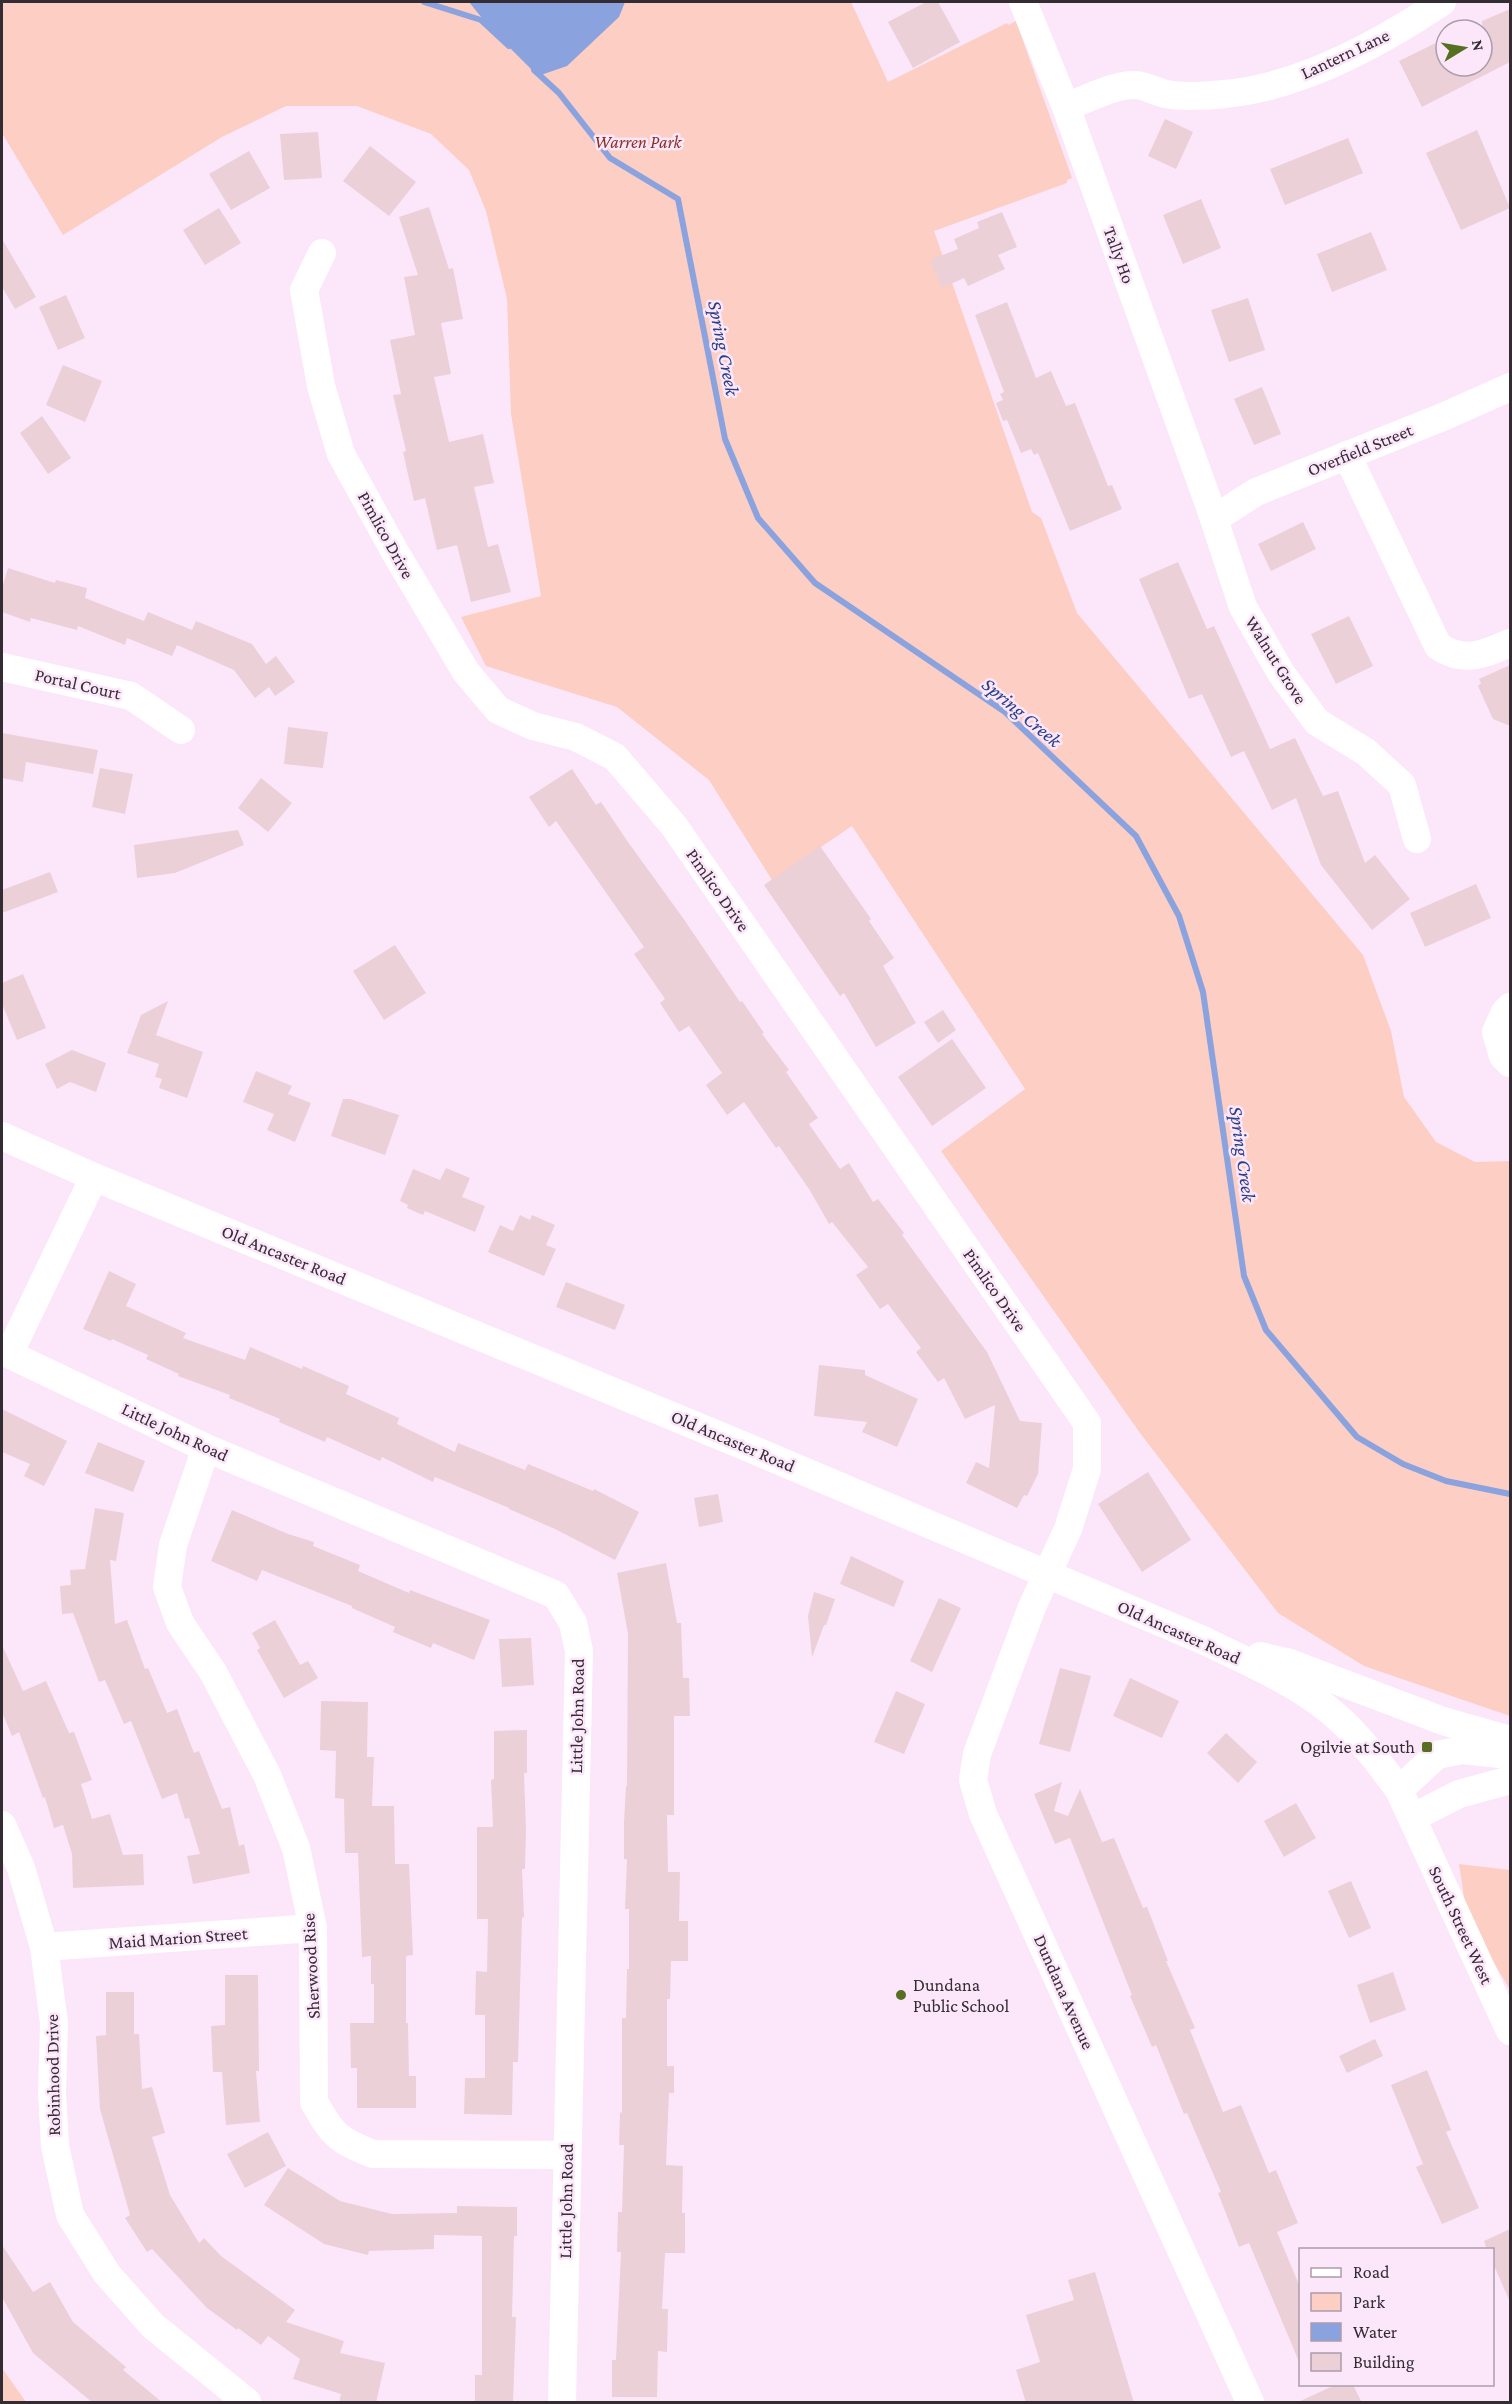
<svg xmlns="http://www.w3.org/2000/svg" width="1512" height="2404" viewBox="0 0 1512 2404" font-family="'Crimson Pro',serif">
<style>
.green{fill:#fccec4}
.water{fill:#8aa2de}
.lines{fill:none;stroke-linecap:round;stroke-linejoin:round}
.stream{stroke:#8aa2de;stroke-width:6}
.building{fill:#ecd0d7}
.minor{stroke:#fff;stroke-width:28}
.poi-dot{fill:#576f21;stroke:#fce7fa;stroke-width:2}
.labels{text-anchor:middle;stroke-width:5;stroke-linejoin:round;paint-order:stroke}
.street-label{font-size:18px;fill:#342c33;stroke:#fce7fa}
.park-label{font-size:18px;font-style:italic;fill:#883122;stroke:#fce7fa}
.poi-label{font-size:18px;fill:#342c33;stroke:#fce7fa;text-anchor:end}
.water-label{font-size:20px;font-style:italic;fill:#283e85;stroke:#fce7fa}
</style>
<rect width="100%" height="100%" fill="#fce7fa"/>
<g class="green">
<polygon points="2,2 851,2 888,82 1007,23 1008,25 1016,21 1072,178 1067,180 1067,183 934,231 1032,512 1041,518 1077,613 1363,955 1391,1031 1404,1097 1436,1142 1475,1162 1510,1161 1510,1716 1364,1666 1278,1613 1140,1433 941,1151 1025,1089 852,826 772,880 709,780 617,707 486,666 461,617 541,596 511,414 507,299 486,211 469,170 431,134 357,106 286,106 222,137 63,235 2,133"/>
<polygon points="1459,1864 1510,1870 1510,1990 1467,1917"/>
<polygon points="2,2368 26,2402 2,2402"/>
</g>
<polygon class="water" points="469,2 625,2 619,17 567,66 538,76 490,28"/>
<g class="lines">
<g class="stream">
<polyline points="424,2 481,20 509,46"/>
<polyline points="534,70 559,93 610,158 678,199 725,439 758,518 815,583 1005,712 1136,836 1179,916 1203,992 1244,1276 1266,1330 1357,1437 1403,1464 1446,1481 1510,1494"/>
</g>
</g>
<g class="building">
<polygon points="926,2 938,2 960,42 913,68 888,22"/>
<polygon points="1510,9 1510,62 1422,107 1399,61 1446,38 1446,66 1482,66 1482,21"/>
<polygon points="1165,119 1193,132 1176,169 1148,156"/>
<polygon points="1477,130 1510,208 1461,230 1426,153"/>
<polygon points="318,132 322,178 284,180 280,134"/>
<polygon points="1348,138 1363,173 1285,205 1270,169"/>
<polygon points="370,146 416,182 389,216 343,181"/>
<polygon points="249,151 270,188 231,210 209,174"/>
<polygon points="1201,199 1221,248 1183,264 1163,215"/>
<polygon points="429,207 449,269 453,268 463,319 441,323 451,374 434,377 449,442 483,434 494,483 474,487 488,547 498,544 511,592 471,602 457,545 437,550 425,498 414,501 403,452 406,451 393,395 401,394 390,340 415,335 404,277 418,275 399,217"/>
<polygon points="219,208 241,243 205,265 183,230"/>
<polygon points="1002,212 1017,247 998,255 1005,269 968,286 964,278 942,288 930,260 958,249 954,239 979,228 977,222"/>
<polygon points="1371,232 1387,270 1332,292 1317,254"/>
<polygon points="2,239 36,297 15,309 2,287"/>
<polygon points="66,295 85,338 58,350 39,307"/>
<polygon points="1248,298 1265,350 1229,362 1211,310"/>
<polygon points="1007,302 1036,378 1051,371 1066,406 1075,403 1108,486 1112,485 1122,509 1070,531 1038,453 1034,455 1031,449 1021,453 1007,420 1003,421 996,403 1003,400 1000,394 1004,392 975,315"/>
<polygon points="63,365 102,381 85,422 46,405"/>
<polygon points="1262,387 1281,434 1254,445 1234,399"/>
<polygon points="42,416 71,458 48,474 20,433"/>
<polygon points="1303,522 1316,549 1271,571 1258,544"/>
<polygon points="1178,562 1207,629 1214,626 1270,749 1295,738 1323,796 1338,791 1365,863 1375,855 1410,899 1372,930 1321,865 1296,798 1272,810 1244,751 1231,757 1202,694 1189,699 1139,579"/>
<polygon points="8,568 55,583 56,580 87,588 85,598 144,621 148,612 192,630 196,621 252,644 266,664 276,656 295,682 275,696 269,687 255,698 234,670 177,645 172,656 127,638 125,645 78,626 77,630 31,618 30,622 2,612 2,588"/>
<polygon points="1349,616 1373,666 1336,684 1311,634"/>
<polygon points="1510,665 1510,726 1493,719 1478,686 1481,683 1479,679"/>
<polygon points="288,727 328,732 323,768 284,764"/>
<polygon points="2,733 98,750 93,774 26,762 23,782 2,778"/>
<polygon points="100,768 133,774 125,814 92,807"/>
<polygon points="572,769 596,805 601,802 628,842 683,918 740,1002 742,1001 764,1033 762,1034 789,1070 786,1072 818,1118 809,1124 840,1169 849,1163 873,1202 878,1199 904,1233 902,1235 987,1352 1020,1421 1042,1423 1038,1474 1027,1496 1024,1495 1017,1508 966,1483 976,1462 989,1468 995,1405 965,1419 944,1378 938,1382 916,1352 921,1348 888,1304 880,1309 856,1275 868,1267 832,1222 829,1224 809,1189 779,1146 776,1148 744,1102 727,1115 706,1085 722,1073 689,1026 679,1032 660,1003 665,999 634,954 644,947 556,821 549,827 529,797"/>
<polygon points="261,778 292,803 268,832 238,808"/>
<polygon points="238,830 244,845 175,873 137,878 134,845"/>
<polygon points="820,846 871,919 869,921 894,958 883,966 916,1023 876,1047 844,993 840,996 764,885"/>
<polygon points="50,872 58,892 2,913 2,890"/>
<polygon points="1476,884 1491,918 1425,947 1410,913"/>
<polygon points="395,945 426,993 384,1020 353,971"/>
<polygon points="23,974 46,1028 17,1040 2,1004 2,983"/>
<polygon points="168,1001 156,1035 203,1052 187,1098 159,1088 162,1079 155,1077 159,1064 127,1053 141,1015"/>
<polygon points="943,1010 956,1030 938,1043 924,1022"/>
<polygon points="952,1039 986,1088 932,1126 898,1077"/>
<polygon points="72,1050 106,1063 96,1092 70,1082 57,1089 45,1064"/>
<polygon points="256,1071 292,1086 288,1094 311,1103 295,1142 267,1130 274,1114 243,1102"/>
<polygon points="343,1099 350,1099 399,1115 385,1155 331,1136"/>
<polygon points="446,1168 470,1178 462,1197 485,1206 475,1232 425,1211 423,1215 407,1208 408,1205 400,1201 413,1169 440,1180"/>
<polygon points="520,1215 530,1220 532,1215 555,1225 546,1245 556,1249 544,1276 488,1252 500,1225 513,1231"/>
<polygon points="109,1271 136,1284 126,1306 186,1333 183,1338 245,1360 250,1347 302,1369 303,1366 349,1386 346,1394 399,1418 397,1424 455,1452 458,1443 525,1470 528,1464 593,1491 594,1489 639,1512 615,1560 555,1529 509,1509 509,1508 435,1477 433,1482 382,1457 380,1461 327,1437 325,1442 279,1422 280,1419 229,1398 230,1395 178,1376 179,1374 146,1359 148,1355 112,1339 111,1341 83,1329"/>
<polygon points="566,1282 625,1305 615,1330 556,1307"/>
<polygon points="819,1365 865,1370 865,1375 918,1399 897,1447 862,1432 867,1422 814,1416"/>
<polygon points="2,1409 67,1441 44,1486 24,1476 30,1464 2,1452"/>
<polygon points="98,1442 145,1461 133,1492 85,1473"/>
<polygon points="1148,1472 1191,1540 1142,1572 1098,1504"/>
<polygon points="718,1494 723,1522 699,1527 694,1498"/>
<polygon points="95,1508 124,1513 116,1561 110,1560 115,1624 127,1620 145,1669 148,1668 167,1713 177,1709 194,1753 199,1751 222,1809 230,1807 239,1846 244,1844 250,1873 193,1884 187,1856 200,1854 189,1818 185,1819 177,1793 162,1799 131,1721 124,1724 105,1680 99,1682 73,1613 62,1614 60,1586 71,1585 70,1570 85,1569"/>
<polygon points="232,1510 288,1534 314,1542 313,1546 360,1565 358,1571 409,1593 410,1590 490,1620 474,1660 433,1643 431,1648 393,1632 395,1627 352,1608 352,1606 262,1570 257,1581 211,1561"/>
<polygon points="851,1556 904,1581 894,1607 840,1584"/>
<polygon points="666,1563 677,1623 681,1623 683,1678 689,1678 690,1716 674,1716 674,1815 667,1815 668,1872 680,1872 679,1921 688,1921 688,1961 671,1961 670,1999 667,1999 667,2066 674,2066 674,2093 669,2093 666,2165 683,2166 682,2213 685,2213 685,2253 665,2253 662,2309 668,2309 667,2352 658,2351 657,2397 612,2397 612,2360 616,2360 621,2252 617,2252 618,2212 622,2212 624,2145 619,2145 620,2112 622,2113 622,2018 626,2018 627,1969 629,1969 629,1909 625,1909 627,1859 624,1859 624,1822 626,1786 627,1786 628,1634 617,1573"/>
<polygon points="814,1592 835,1599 826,1625 824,1625 812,1657 808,1616"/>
<polygon points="939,1598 961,1608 932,1672 910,1661"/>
<polygon points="275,1620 300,1665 308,1661 318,1678 284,1698 257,1650 260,1648 252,1633"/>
<polygon points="531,1638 534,1685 502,1687 499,1639"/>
<polygon points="2,1645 23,1691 46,1681 69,1733 74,1732 92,1780 81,1784 92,1819 110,1814 123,1855 143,1854 144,1885 73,1888 72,1854 63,1825 54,1828 45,1797 43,1798 19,1732 12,1736 2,1712"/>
<polygon points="1060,1668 1091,1676 1070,1752 1039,1744"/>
<polygon points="1130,1678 1179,1701 1162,1738 1113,1716"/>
<polygon points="896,1691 925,1704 904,1754 874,1742"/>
<polygon points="321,1701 368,1702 367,1757 374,1757 372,1806 394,1806 395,1864 409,1864 413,1955 406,1956 406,2023 408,2023 409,2076 416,2076 416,2108 357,2108 357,2068 351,2068 350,2023 374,2023 374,1984 371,1984 371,1956 362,1957 358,1853 345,1853 344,1799 335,1798 336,1751 320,1750"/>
<polygon points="527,1730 527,1773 524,1773 526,1829 525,1869 522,1869 524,1917 522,1918 518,2062 513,2062 512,2115 464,2114 465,2078 485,2078 485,2015 475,2015 476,1971 487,1972 488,1919 477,1919 477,1827 493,1827 491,1780 494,1779 494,1731"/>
<polygon points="1226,1733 1257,1762 1238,1783 1207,1753"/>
<polygon points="1062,1782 1054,1811 1068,1816 1080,1789 1102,1842 1114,1838 1143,1908 1147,1907 1168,1961 1166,1961 1195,2028 1190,2030 1223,2112 1241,2105 1269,2173 1276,2170 1298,2223 1277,2232 1300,2287 1300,2364 1249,2243 1239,2247 1218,2193 1221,2192 1187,2113 1184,2114 1156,2045 1152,2047 1130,1996 1132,1995 1070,1838 1055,1844 1034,1794"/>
<polygon points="1296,1803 1316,1838 1284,1857 1264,1821"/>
<polygon points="1351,1881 1371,1928 1349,1938 1328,1891"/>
<polygon points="1393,1972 1406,2010 1370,2023 1357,1985"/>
<polygon points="225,1975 258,1975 259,2071 256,2071 260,2122 226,2125 222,2072 213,2072 211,2026 225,2025"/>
<polygon points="106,1992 134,1992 134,2034 139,2034 142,2089 152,2087 165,2133 152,2137 170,2195 199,2243 204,2238 221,2256 295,2310 286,2322 344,2341 340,2353 385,2363 376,2403 339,2403 341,2394 293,2379 300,2359 268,2336 261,2345 238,2328 237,2330 207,2308 152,2249 147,2252 125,2218 130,2215 100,2109 96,2036 106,2035"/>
<polygon points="1375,2039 1383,2056 1347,2073 1339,2056"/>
<polygon points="1427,2070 1451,2130 1446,2132 1479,2208 1442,2224 1416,2167 1423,2164 1391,2085"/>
<polygon points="268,2132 286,2166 245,2188 227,2154"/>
<polygon points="288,2168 340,2201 392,2214 457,2213 457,2206 517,2207 517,2236 514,2236 512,2317 516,2317 513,2403 475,2403 475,2375 482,2375 482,2236 434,2235 434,2249 369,2251 368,2255 324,2244 264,2205"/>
<polygon points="1510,2229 1510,2302 1492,2261 1492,2250 1487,2250 1484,2241"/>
<polygon points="2,2245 33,2292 50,2282 73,2322 126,2367 123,2370 163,2403 93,2403 33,2353 2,2297"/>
<polygon points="1095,2272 1134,2403 1026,2403 1016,2370 1040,2362 1026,2315 1074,2300 1068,2280"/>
<polygon points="1335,2385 1353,2385 1362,2403 1296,2403"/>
</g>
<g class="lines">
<g class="minor">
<polyline points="1023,2 1066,107 1211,510 1243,607 1281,673 1317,722 1366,752 1402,785 1417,839"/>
<path d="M1066 107C1085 100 1115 84 1135 85 1145 85 1156 92 1166 94 1181 97 1209 96 1225 94 1301 87 1381 43 1442 2"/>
<polyline points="322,253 304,290 321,386 341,454 395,552 466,672 498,710 533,726 576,737 615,757 674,826 1087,1423 1087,1469 1068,1529 1032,1607 977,1754 973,1780 983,1814 1250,2402"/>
<path d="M1347 455 1438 646C1465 664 1484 654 1510 643"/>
<polyline points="1211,510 1225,512 1256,492 1445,416 1510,387"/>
<polyline points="2,667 131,696 181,730"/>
<polyline points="1510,1007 1505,1012 1496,1032 1503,1056 1510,1063"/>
<path d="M2 1136 94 1177 742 1445 1205 1641C1249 1663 1299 1683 1336 1716 1360 1737 1380 1764 1399 1790L1510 2031"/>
<polyline points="2,1351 206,1448 556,1595 573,1623 579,1651 562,2402"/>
<polyline points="9,1354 94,1177"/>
<path d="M206 1448 173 1545 167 1587 180 1623 213 1672 267 1775 296 1848 313 1928 314 2102C333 2135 337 2140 373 2154L567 2155"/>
<polyline points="1260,1656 1290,1663 1443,1721 1510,1740"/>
<polyline points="1399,1790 1437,1755 1462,1750 1510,1755"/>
<polyline points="1412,1818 1459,1794 1510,1780"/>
<polyline points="2,1825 21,1868 44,1947 54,2023 52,2093 55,2146 70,2215 107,2274 153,2326 247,2402"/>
<polyline points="44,1947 313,1928"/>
</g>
</g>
<g class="poi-dot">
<rect x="1421" y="1741" width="12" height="12" rx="3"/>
<circle cx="901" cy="1995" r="6"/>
</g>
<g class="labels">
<g class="street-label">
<text transform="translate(1345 54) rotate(-25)" y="6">Lantern Lane</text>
<text transform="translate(1119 255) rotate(70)" y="6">Tally Ho</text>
<text transform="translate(1360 450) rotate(-22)" y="6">Overfield Street</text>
<text transform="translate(386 535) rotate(61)" y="6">Pimlico Drive</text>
<text transform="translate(1276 660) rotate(58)" y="6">Walnut Grove</text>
<text transform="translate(78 684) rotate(13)" y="6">Portal Court</text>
<text transform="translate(718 890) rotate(55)" y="6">Pimlico Drive</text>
<text transform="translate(284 1255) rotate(22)" y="6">Old Ancaster Road</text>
<text transform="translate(995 1290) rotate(55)" y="6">Pimlico Drive</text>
<text transform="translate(175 1432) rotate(25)" y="6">Little John Road</text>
<text transform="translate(733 1441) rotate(23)" y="6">Old Ancaster Road</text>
<text transform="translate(1179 1632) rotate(24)" y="6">Old Ancaster Road</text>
<text transform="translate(577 1716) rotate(-89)" y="6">Little John Road</text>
<text transform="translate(1461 1925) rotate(65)" y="6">South Street West</text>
<text transform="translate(178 1938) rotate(-4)" y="6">Maid Marion Street</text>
<text transform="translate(311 1966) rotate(-93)" y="6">Sherwood Rise</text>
<text transform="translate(1064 1992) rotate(66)" y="6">Dundana Avenue</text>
<text transform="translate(53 2075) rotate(-91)" y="6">Robinhood Drive</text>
<text transform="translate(566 2201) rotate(-89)" y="6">Little John Road</text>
</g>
<g class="park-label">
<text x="638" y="148">Warren Park</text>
</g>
<g class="poi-label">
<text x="1415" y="1753">Ogilvie at South</text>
<text x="913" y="1991" text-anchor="start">Dundana<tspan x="913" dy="21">Public School</tspan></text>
</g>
<g class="water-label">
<text transform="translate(724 348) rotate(79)" y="7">Spring Creek</text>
<text transform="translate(1022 712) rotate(40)" y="7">Spring Creek</text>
<text transform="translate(1243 1154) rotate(82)" y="7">Spring Creek</text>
</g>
</g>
<rect width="1512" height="2404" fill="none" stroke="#342c33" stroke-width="6"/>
<rect x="1299" y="2248" width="195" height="138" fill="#fce7fa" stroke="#ac9caa" stroke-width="1.5"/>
<rect x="1311" y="2268" width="30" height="9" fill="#ffffff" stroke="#ac9caa" stroke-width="1.5"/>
<text x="1353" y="2278" font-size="18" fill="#342c33">Road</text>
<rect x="1311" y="2293" width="30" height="18" fill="#fccec4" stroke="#ac9caa" stroke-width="1.5"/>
<text x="1353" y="2308" font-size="18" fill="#342c33">Park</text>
<rect x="1311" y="2323" width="30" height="18" fill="#8aa2de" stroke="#ac9caa" stroke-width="1.5"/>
<text x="1353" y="2338" font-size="18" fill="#342c33">Water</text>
<rect x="1311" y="2353" width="30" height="18" fill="#ecd0d7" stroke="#ac9caa" stroke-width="1.5"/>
<text x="1353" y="2368" font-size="18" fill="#342c33">Building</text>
<g transform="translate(1464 48) rotate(79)"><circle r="28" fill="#fce7fa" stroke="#ac9caa" stroke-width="1.5"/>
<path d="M0-4.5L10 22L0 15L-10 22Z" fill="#576f21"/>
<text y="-9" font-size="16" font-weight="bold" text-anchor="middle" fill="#342c33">N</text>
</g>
</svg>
